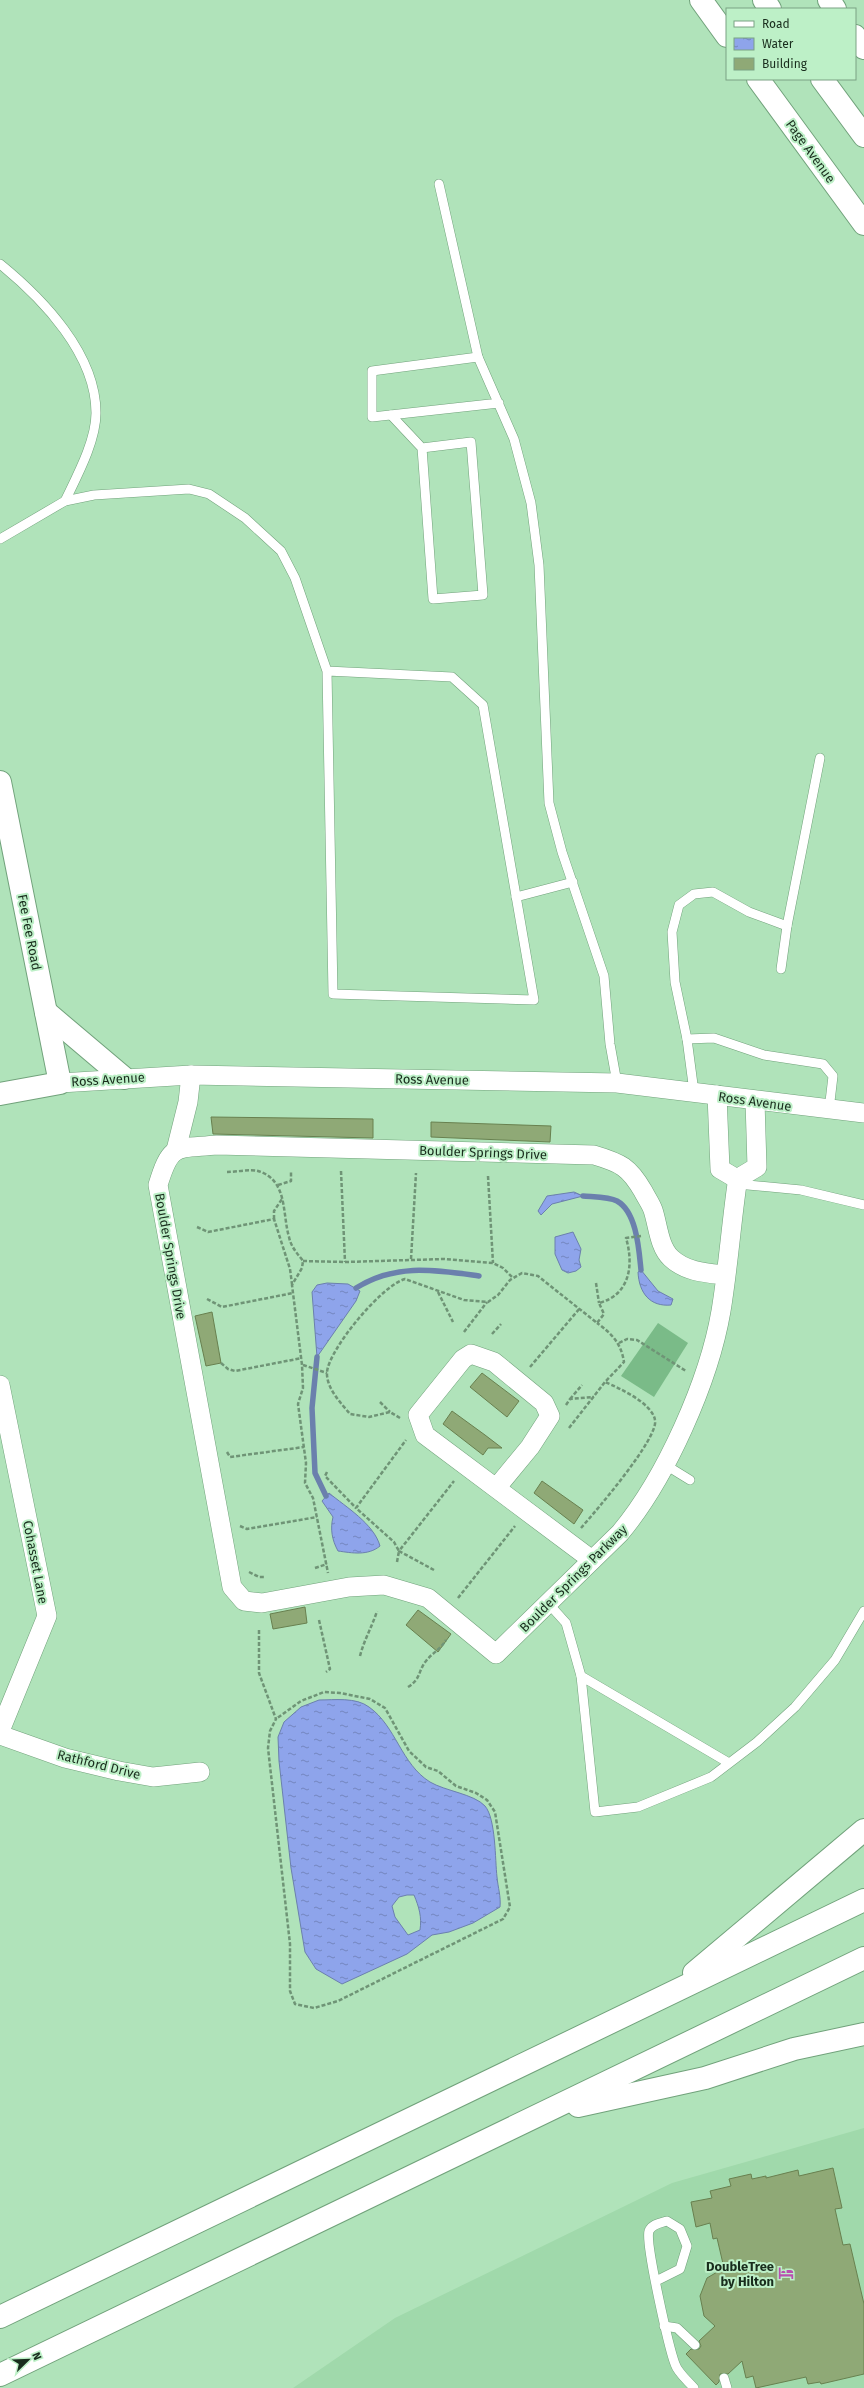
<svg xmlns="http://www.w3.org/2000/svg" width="864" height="2388" viewBox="0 0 864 2388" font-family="'Fira Sans',sans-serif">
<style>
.built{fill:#a0d9ab}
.grass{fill:#7abb88}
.water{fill:url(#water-ripples);stroke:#6b80ad;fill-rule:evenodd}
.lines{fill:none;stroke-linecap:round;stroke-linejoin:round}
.stream{stroke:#6b80ad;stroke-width:5.5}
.building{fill:#8fa976;stroke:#68804f}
.lane-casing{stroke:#71a27b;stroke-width:10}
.street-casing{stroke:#71a27b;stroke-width:20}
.secondary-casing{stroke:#71a27b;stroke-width:24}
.highway-casing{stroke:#71a27b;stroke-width:24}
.path{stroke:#6f9476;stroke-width:2.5;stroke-dasharray:4 2;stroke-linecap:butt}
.lane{stroke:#fff;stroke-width:9}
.street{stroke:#fff;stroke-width:19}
.secondary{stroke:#fff;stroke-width:22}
.highway{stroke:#fff;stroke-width:22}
.labels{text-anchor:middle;stroke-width:4;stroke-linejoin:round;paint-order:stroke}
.street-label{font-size:13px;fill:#192d1d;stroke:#bdf0c7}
.poi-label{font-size:13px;font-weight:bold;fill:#192d1d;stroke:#bdf0c7;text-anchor:end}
</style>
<defs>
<pattern id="water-ripples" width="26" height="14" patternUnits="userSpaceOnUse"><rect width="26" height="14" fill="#8ea4eb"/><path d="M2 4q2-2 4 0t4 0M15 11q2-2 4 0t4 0" fill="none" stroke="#7386be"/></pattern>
</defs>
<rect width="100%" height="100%" fill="#b0e3ba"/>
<polygon class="built" points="864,2128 864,2388 293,2388 395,2318 672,2183"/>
<polygon class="grass" points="658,1323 688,1343 654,1397 621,1376"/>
<g class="water">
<polygon points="574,1192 583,1196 552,1204 541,1215 538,1211 547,1196"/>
<polygon points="573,1232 581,1249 579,1260 581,1267 576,1271 568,1273 562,1270 555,1254 555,1237"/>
<path d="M641 1270 658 1291 673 1299 671 1305C650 1307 639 1293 638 1272Z"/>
<polygon points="327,1283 348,1284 360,1291 356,1301 317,1357 312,1292 317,1285"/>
<path d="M329 1493C346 1507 374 1524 380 1546 368 1556 352 1553 338 1551 332 1540 330 1529 333 1517L322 1501Z"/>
<path d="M319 1700C334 1700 356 1697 369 1707 396 1726 401 1764 430 1782 445 1791 474 1794 485 1806 496 1819 495 1860 497 1877 498 1888 501 1896 500 1907L473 1923 449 1932 432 1935 407 1954 342 1984 316 1969 305 1952 291 1868 279 1761 278 1737 284 1722 301 1707ZM407 1895H414C419 1907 422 1917 420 1930L408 1935 395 1917 392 1906 399 1897Z"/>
</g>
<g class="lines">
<g class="stream">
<path d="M583 1196C593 1197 609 1197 617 1201 637 1212 639 1251 641 1270"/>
<path d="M356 1288C396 1263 435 1270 479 1276"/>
<polyline points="317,1357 312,1408 315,1473 326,1496"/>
</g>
</g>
<g class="building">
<polygon points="211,1117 373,1119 373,1138 213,1134"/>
<polygon points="431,1122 551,1126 550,1142 431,1137"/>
<polygon points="212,1312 221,1363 206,1366 195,1316"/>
<polygon points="482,1373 519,1401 507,1417 470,1387"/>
<polygon points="452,1411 485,1435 502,1448 488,1448 483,1455 443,1424"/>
<polygon points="542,1481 583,1510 574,1524 534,1493"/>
<polygon points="305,1607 307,1623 273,1629 270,1614"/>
<polygon points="418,1610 451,1634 438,1652 406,1625"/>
<polygon points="833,2168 842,2208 835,2209 843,2245 850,2244 864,2304 864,2374 821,2384 820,2382 808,2384 806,2377 756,2388 753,2376 746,2378 742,2361 728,2374 720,2374 719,2382 716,2385 686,2354 691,2349 699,2349 701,2346 699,2341 715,2326 704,2316 700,2296 707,2278 724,2268 717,2238 713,2239 710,2223 696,2227 691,2202 712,2198 710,2191 731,2186 729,2179 751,2174 752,2179 766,2176 766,2178 798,2170 799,2176"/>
</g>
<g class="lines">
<g class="lane-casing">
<g id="lane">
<polyline points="439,184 478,357"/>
<path d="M0 264C43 299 96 354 96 413 96 441 77 476 65 501"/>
<polyline points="499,403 372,417 372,371 478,357 514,439 531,503 539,565 549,803 562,852 604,976 610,1044 617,1083"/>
<polyline points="391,415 422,448 433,599 483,595 471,442 422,448"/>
<polyline points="0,539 65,501 94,495 189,489 209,494 245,518 281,551 295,578 327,671 333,994 534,1000 483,705 452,677 327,671"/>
<polyline points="516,897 573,882"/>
<polyline points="781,969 787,926 820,758"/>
<polyline points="687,1039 714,1038 764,1055 823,1064 833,1076 829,1110"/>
<polyline points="694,1092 687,1039 675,982 672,932 679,905 694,894 713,892 749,912 787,926"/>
<polyline points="737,1184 801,1190 864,1205"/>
<polyline points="664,1464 690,1480"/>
<polyline points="548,1603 566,1623 581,1676"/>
<polyline points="729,1763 581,1676 595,1812 638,1807 711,1777 757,1742 795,1707 835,1660 864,1611"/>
<path d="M656 2281 680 2269 687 2246 680 2229 667 2221C660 2223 652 2224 649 2231 645 2243 669 2348 675 2364 678 2373 688 2381 694 2388"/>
<polyline points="664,2326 677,2328 695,2345"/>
<polyline points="724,2378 727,2388"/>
</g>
</g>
<g class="street-casing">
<g id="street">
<polyline points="60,1083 191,1075 617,1083 864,1113"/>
<polyline points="717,1095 720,1169 737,1179"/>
<polyline points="176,1150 188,1102 191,1075"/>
<polyline points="737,1179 757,1167 755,1101"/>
<path d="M725 1275C706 1273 686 1272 671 1258 659 1247 658 1225 653 1210 651 1204 646 1197 643 1191 629 1167 621 1163 594 1155L217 1145C176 1149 171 1142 158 1185L232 1587 244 1601 262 1603 349 1587 384 1585 428 1598 496 1654 620 1533C666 1478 709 1381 721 1311 728 1269 731 1226 737 1184V1179"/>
<polyline points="0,1385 47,1616 0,1731"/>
<polyline points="497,1487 530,1447 550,1416 544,1403 494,1362 471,1354 463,1359 418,1415 425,1435 592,1560"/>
<polyline points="0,1735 65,1758 119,1771 153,1777 200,1772"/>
</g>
</g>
<g class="secondary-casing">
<g id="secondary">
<polyline points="0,782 60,1083 0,1094"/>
<polyline points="46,1012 124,1078"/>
</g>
</g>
<g class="highway-casing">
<g id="highway">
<polyline points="701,0 727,36"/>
<polyline points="764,0 770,9"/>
<polyline points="829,0 835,9"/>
<polyline points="855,36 864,48"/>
<polyline points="758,79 864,224"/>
<polyline points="822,79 864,136"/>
<polyline points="694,1973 864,1830"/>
<polyline points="578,2106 705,2078 794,2049 864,2034"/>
<polyline points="0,2317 864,1900"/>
<polyline points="0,2375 864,1958"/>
</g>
</g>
<g class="path">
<polyline points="341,1171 345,1262"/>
<path d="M227 1172C236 1172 250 1169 258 1171 288 1180 282 1213 289 1237 291 1247 297 1253 303 1261L302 1268 292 1285 302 1365 303 1388 298 1404 306 1463 305 1483 313 1498 328 1573"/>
<polyline points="488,1176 493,1263"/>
<polyline points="278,1185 291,1181 291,1171"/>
<polyline points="274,1219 274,1211 282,1199"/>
<polyline points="197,1227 208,1232 274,1219 290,1269 292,1284"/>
<polyline points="411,1259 416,1173"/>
<polyline points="303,1261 345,1262 444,1259 493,1263 503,1268 513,1278"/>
<polyline points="596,1283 599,1303"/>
<polyline points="438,1292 453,1322"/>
<polyline points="207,1299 222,1307 293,1293"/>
<polyline points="464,1332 487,1302"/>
<polyline points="492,1334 501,1324"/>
<polyline points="619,1343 627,1339 637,1340 686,1371"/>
<polyline points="221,1363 228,1369 235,1371 302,1358"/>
<polyline points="303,1365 327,1373"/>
<polyline points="530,1367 580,1308"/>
<polyline points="570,1399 582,1385"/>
<polyline points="380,1402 390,1412"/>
<polyline points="566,1405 570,1399 594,1397"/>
<path d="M400 1418 390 1412 369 1417 350 1414C341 1403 326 1388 327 1372 329 1349 382 1285 405 1279L464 1300 488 1302 498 1295 510 1280 522 1273 538 1276 597 1323 604 1314 599 1303C630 1295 634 1265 626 1238L641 1236"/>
<path d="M569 1428 605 1382 624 1362C621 1343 612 1334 597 1323"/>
<polyline points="227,1452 230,1457 304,1447"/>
<polyline points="327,1472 325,1476 356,1508"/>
<polyline points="240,1526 247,1529 317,1517"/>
<path d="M581 1528C595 1512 659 1438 655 1420 652 1403 619 1388 605 1382"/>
<polyline points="397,1562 399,1551 394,1542 356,1508 406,1440"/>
<polyline points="315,1568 327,1564"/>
<polyline points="434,1570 399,1551 454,1481"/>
<polyline points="249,1572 259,1577 264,1577"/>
<polyline points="458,1598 515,1526"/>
<polyline points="319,1620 330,1669 326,1672"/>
<polyline points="259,1630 259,1673 276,1719 270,1731 268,1748 290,1944 290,1991 295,2004 314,2008 338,2001 503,1919 510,1907 495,1812 487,1800 476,1793 456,1786 438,1771 426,1767 409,1751 385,1708 370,1699 340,1693 324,1692 301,1701 276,1719"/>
<path d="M360 1656C364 1640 372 1627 377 1611"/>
<path d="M408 1687C421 1679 418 1671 426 1661 432 1653 440 1650 446 1640"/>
</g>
<use href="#lane" class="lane"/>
<use href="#street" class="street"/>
<use href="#secondary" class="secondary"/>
<use href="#highway" class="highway"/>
</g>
<defs>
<g id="hotel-bare" transform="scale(1.2)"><path d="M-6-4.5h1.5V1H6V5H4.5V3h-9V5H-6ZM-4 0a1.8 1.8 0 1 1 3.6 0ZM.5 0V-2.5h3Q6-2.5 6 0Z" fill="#b94fb1" stroke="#bdf0c7" stroke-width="2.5" paint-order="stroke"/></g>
</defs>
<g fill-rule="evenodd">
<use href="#hotel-bare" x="786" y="2273"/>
</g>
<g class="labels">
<g class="street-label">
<text transform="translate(811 151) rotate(54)" y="5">Page Avenue</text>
<text transform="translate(30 932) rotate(79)" y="5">Fee Fee Road</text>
<text transform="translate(108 1079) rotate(-4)" y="5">Ross Avenue</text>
<text transform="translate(432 1079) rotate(1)" y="5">Ross Avenue</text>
<text transform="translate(755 1101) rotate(8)" y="5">Ross Avenue</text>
<text transform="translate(483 1152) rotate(2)" y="5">Boulder Springs Drive</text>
<text transform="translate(171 1256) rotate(80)" y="5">Boulder Springs Drive</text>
<text transform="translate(36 1562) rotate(79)" y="5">Cohasset Lane</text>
<text transform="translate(573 1578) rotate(-45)" y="5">Boulder Springs Parkway</text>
<text transform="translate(99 1764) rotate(14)" y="5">Rathford Drive</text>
</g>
<g class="poi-label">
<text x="774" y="2271">DoubleTree<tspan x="774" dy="15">by Hilton</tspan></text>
</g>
</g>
<rect x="726" y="8" width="130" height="72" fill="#bdf0c7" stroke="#7ba283"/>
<rect x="734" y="21" width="20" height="6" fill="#ffffff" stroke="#7ba283"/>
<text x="762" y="28" font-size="12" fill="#192d1d">Road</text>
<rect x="734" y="38" width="20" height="12" fill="url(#water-ripples)" stroke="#7ba283"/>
<text x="762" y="48" font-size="12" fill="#192d1d">Water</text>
<rect x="734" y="58" width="20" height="12" fill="#8fa976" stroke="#7ba283"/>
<text x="762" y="68" font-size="12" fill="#192d1d">Building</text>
<g transform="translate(28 2360) rotate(67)" stroke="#bdf0c7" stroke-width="3" paint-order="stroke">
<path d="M0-3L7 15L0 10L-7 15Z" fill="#192d1d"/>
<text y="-6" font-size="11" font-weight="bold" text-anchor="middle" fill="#192d1d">N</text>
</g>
</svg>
